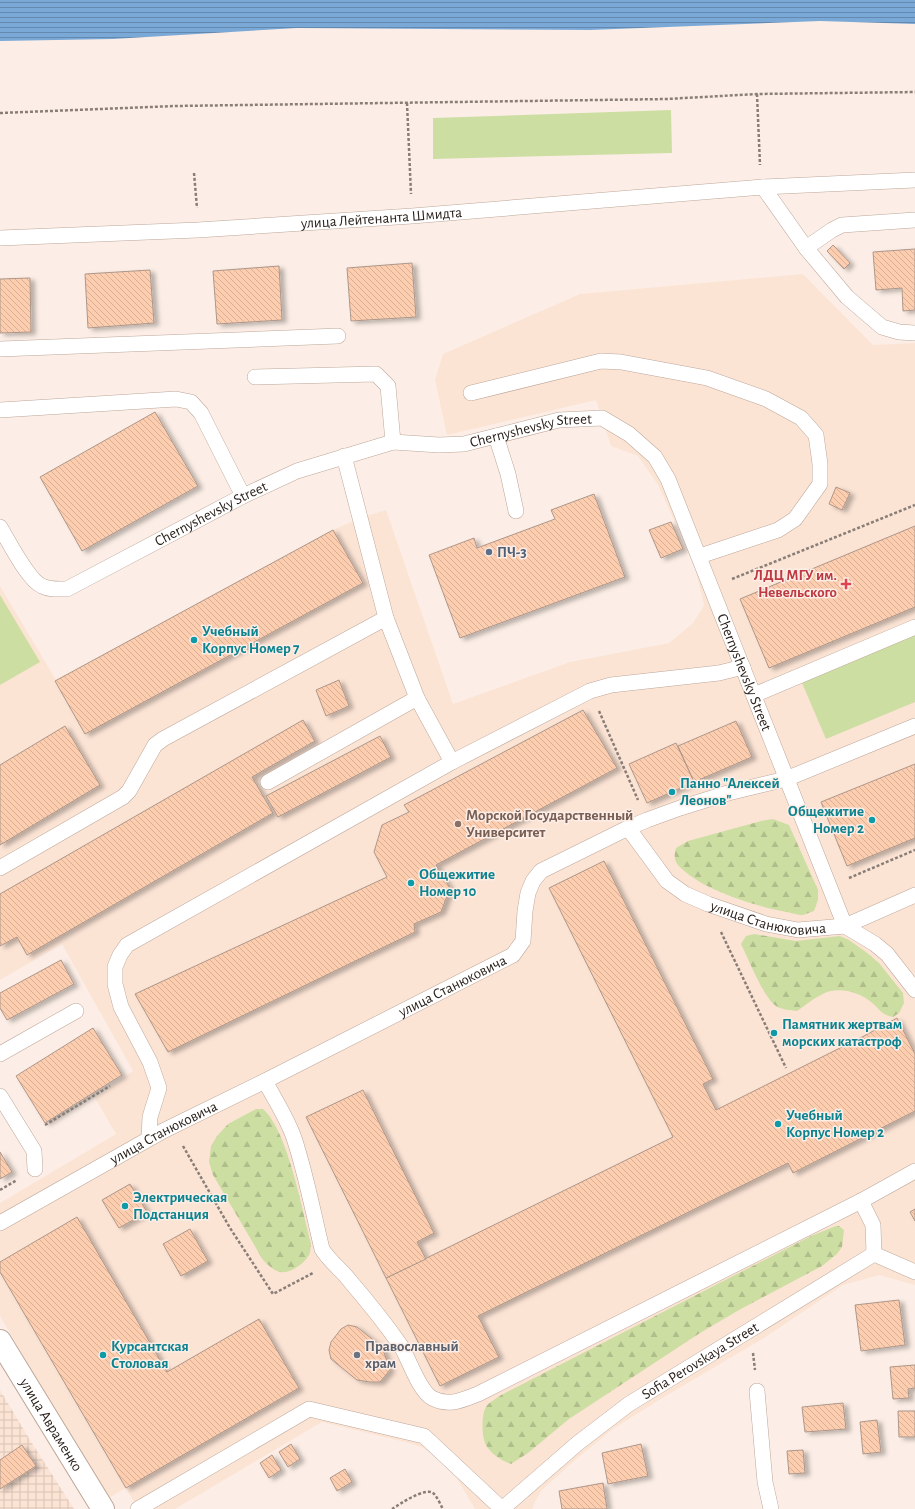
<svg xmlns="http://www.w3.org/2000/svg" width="915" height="1509" viewBox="0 0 915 1509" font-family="'Alegreya Sans',sans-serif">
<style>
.built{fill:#fce4d5}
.industrial{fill:url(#industrial-grid)}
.forest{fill:url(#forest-firs)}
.pitch{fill:#cddea2}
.water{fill:url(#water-rules)}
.building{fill:url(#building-back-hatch);stroke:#ad978a;filter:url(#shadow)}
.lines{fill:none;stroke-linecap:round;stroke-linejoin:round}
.lane-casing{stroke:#bda79a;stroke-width:16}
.street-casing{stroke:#bda79a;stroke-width:24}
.path{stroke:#897e77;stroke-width:2.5;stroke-dasharray:3 2;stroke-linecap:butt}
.lane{stroke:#fff;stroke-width:15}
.street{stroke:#fff;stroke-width:22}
.service-dot{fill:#5c6f8a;stroke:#fceee6;stroke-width:1.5}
.health-dot{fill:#e0444e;stroke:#fceee6;stroke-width:1.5}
.culture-dot{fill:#0f9aa8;stroke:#fceee6;stroke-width:1.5}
.education-dot{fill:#8d6e63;stroke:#fceee6;stroke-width:1.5}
.worship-dot{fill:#6b7280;stroke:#fceee6;stroke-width:1.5}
.labels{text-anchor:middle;stroke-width:3;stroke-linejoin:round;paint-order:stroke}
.street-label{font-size:15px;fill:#2a211c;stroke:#fceee6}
.service-label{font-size:15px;font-weight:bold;fill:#4e5e75;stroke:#fceee6;text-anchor:start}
.health-label{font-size:15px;font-weight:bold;fill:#be3a42;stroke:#fceee6;text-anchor:end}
.culture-label{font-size:15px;font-weight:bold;fill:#0d838f;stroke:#fceee6;text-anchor:start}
.education-label{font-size:15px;font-weight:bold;fill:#785e54;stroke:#fceee6;text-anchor:start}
.worship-label{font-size:15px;font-weight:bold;fill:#5b616d;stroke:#fceee6;text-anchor:start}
</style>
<defs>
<pattern id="industrial-grid" width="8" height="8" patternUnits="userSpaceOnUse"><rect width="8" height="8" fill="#fce4d5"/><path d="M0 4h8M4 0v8" fill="none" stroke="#d8c3b6"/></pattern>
<pattern id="forest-firs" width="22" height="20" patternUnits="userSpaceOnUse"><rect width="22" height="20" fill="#cddea2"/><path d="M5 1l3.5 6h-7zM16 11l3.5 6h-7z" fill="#b0be8b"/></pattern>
<pattern id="water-rules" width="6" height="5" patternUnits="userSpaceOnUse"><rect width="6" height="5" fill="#7ba9d7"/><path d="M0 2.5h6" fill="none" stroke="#6589ae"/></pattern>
<pattern id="building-back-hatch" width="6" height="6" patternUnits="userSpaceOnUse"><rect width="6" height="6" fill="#fdcdaf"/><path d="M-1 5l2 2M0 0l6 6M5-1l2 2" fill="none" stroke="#d9b096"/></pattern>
<filter id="shadow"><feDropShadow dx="4.5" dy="2.5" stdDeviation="2" flood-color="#0004"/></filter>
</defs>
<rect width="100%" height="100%" fill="#fceee6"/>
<polygon class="built" points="803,274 873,345 915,343 915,1285 879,1275 843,1285 764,1338 664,1397 613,1429 575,1460 542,1490 535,1502 532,1509 475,1509 447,1462 421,1447 409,1443 322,1422 175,1509 138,1509 126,1488 107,1499 0,1316 0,1203 116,1134 95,1098 133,1071 62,944 0,980 0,586 56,680 333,530 360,518 386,510 453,704 570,662 669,643 693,623 704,605 694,564 658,485 638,456 611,446 596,400 447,435 435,380 443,354 580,294"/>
<polygon class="industrial" points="0,1390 30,1440 74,1509 0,1509"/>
<g class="forest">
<path d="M773 819 789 825 818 890V900L814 911C811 912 806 914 803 915 798 915 792 913 787 912 757 907 699 889 678 865 674 860 674 855 676 848L688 841 761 821Z"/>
<path d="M754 934 796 941 840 936 849 940 866 952 879 963 903 993 904 1003 899 1013 893 1017C881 1015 880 1009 871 1002 857 991 836 986 821 995 812 999 805 1006 797 1011 790 1010 782 1010 776 1006 764 998 748 958 741 944L746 936Z"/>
<path d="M256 1109H263C288 1131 302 1210 311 1243 310 1247 311 1252 309 1255 305 1263 290 1274 280 1272 274 1271 267 1264 263 1260L213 1175 209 1162 211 1146 217 1136 228 1124Z"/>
<path d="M836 1226H839L844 1230 842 1247 837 1254 822 1266 739 1310 700 1333 569 1419 528 1453 511 1464C502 1461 489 1453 485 1443 482 1435 481 1415 486 1407 489 1402 496 1399 501 1395L811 1236Z"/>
</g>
<g class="pitch">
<polygon points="671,110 672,153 433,159 433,118"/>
<polygon points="0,595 40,662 0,685"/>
<polygon points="915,635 915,702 826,739 802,683"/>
</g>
<polygon class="water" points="0,0 915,0 915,24 820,21 590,30 297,28 113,39 0,41"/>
<g class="building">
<polygon points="833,245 850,263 844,269 827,251"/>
<polygon points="915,249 915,310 903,311 902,288 876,290 873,252"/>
<polygon points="412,263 416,317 351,321 347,268"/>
<polygon points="279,266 282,320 217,324 213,271"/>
<polygon points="150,270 154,323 88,328 85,274"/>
<polygon points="30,278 31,332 0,333 0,279"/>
<polygon points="155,412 198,486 82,551 40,477"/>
<polygon points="836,487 850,493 842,510 829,504"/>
<polygon points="594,494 625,577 460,638 429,555 474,538 477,548 555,519 551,510"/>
<polygon points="671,522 683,549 661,558 649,530"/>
<polygon points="915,526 915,607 769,668 740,599"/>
<polygon points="333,530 363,583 85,734 55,681"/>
<polygon points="339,680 349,706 326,716 316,690"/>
<polygon points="583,710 617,768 436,865 450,888 441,912 414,924 415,932 168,1052 135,994 387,877 374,852 382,825 409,812 404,805"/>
<polygon points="303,720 315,741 252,777 273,813 27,955 17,937 0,946 0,894"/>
<polygon points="736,721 752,757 694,782 678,746"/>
<polygon points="65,726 100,785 0,845 0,765"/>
<polygon points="380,736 391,757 278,817 266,796"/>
<polygon points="676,743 694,782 647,803 629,764"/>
<polygon points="915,764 915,838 847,866 821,802"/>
<polygon points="604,861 713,1079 703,1084 716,1110 864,1036 897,1018 915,1054 915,1111 793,1173 788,1163 478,1316 499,1357 440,1386 386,1278 673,1137 549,888"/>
<polygon points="61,960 74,984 7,1020 0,1008 0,993"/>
<polygon points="93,1028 122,1075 45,1123 16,1076"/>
<polygon points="363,1090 434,1233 417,1242 426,1259 386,1278 306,1117"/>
<polygon points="0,1152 12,1172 0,1179"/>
<polygon points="130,1184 147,1212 119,1228 102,1200"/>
<polygon points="915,1209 915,1221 910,1212"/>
<polygon points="77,1217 167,1372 259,1319 299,1388 126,1488 0,1272 0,1262"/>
<polygon points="190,1229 208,1261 181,1276 163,1244"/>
<polygon points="899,1300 905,1345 861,1351 855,1305"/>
<polygon points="348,1325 357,1327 382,1347 390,1370 380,1382 370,1382 357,1380 331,1359 329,1350 331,1342 341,1329"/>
<polygon points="915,1365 915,1388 908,1389 909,1398 893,1399 890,1367"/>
<polygon points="843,1403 846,1429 805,1432 802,1407"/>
<polygon points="898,1411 915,1411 915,1437 899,1437"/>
<polygon points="877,1420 881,1452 863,1454 860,1422"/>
<polygon points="291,1444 300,1459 288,1467 279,1452"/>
<polygon points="641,1444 648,1476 608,1484 602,1453"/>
<polygon points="22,1445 36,1466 0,1489 0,1460"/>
<polygon points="803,1450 805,1473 789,1474 787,1451"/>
<polygon points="272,1455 281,1470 269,1478 260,1463"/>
<polygon points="345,1469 352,1482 337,1491 330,1478"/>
<polygon points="603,1483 607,1509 562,1509 559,1491"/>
</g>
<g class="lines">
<g class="lane-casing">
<g id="lane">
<polyline points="763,187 806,248 847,297 882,327 899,332 915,333"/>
<path id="s1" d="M0 238 198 230 412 216 763 187 915 180"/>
<polyline points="806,248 832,230 842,225 915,220"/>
<polyline points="0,349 338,336"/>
<polyline points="255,377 376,374 388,386 393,442"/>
<polyline points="471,393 601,361 621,362 707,378 766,399 801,418 816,435 820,464 820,484 795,519 778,530 700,556"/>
<polyline points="0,410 176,399 191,402 201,413 243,496"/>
<polyline points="496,436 508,474 516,511"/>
<path id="s2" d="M0 527C9 542 28 580 42 586 50 590 58 589 67 589L243 496 297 471 393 442 439 445 464 444 559 420 602 418 629 434 655 457 668 479 845 926"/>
<polyline points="386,618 417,698 452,762"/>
<polyline points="754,695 915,627"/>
<polyline points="268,782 417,698"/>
<polyline points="628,828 647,820 680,808 728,793 786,779 915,726"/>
<polyline points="0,868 123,797 129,791 155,745 163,739 386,618 344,456"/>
<polyline points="845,926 875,944 887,954 915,990"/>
<polyline points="0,1054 76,1011"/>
<path d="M265 1081C275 1100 287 1118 294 1138 306 1174 313 1212 322 1249 329 1261 341 1269 350 1281 368 1302 385 1323 401 1346 409 1359 419 1391 432 1398 449 1407 462 1400 478 1394L861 1201 915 1171"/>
<polyline points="0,1096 34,1151 35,1169"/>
<polyline points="149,1138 150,1117 159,1088 150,1062 121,1007 115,984 115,967 120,955 127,945 452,762 590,691 611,685 719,673 743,667"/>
<polyline points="861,1201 873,1225 874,1254"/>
<path id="s3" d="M0 1223 163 1131 265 1081 513 955 523 941 525 911 528 893 533 881 541 871 628 828 667 881 685 894 708 904 766 924 798 930 845 926 915 895"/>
<polyline points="757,1391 765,1482 771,1509"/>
<polyline points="138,1509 309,1409 424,1436 502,1509"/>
<path id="s4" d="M502 1509 578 1443 629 1404 874 1254 915 1272"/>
</g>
</g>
<g class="street-casing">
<g id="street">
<path id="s5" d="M0 1341 103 1509"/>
</g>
</g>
<g class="path">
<polyline points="757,94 760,165"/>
<polyline points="407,103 411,194"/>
<polyline points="0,113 175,106 667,99 757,94 915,92"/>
<polyline points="194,173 197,208"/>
<polyline points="732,579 915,505"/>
<polyline points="599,711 638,800"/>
<polyline points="849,878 915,850"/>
<polyline points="721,932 786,1068"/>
<polyline points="45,1125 110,1086"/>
<polyline points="183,1146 230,1228 273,1294 313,1273"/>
<polyline points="0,1190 17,1180"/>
<polyline points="753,1353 755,1370"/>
<path d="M392 1509C400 1504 425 1487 433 1493 437 1496 440 1504 443 1509"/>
</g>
<use href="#lane" class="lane"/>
<use href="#street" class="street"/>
</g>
<circle class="service-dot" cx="489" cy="552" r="4"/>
<path class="health-dot" d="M844 578h4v4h4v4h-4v4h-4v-4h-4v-4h4z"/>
<g class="culture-dot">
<circle cx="194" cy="640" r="4"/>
<circle cx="672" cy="792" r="4"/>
<circle cx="872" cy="820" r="4"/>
<circle cx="411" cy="883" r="4"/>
<circle cx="774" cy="1033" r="4"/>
<circle cx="778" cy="1124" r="4"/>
<circle cx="125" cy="1206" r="4"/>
<circle cx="103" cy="1355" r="4"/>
</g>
<circle class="education-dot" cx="458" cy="824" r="4"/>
<circle class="worship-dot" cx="357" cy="1355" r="4"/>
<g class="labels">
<g class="street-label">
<text dy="5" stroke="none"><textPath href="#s1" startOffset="382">улица Лейтенанта Шмидта</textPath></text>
<text dy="5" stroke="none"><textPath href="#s2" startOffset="597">Chernyshevsky Street</textPath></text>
<text dy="5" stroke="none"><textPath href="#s2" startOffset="261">Chernyshevsky Street</textPath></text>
<text dy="5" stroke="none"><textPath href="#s2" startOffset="969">Chernyshevsky Street</textPath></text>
<text dy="5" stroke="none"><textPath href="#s3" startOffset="943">улица Станюковича</textPath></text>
<text dy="5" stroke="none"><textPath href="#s3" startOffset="511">улица Станюковича</textPath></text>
<text dy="5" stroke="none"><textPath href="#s3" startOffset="187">улица Станюковича</textPath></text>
<text dy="5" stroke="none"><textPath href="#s4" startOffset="248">Sofia Perovskaya Street</textPath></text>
<text dy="5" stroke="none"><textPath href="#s5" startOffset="98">улица Авраменко</textPath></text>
</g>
<g class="service-label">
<text x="497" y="557">ПЧ-3</text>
</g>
<g class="health-label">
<text x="837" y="580">ЛДЦ МГУ им.<tspan x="837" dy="17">Невельского</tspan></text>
</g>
<g class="culture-label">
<text x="202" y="636">Учебный<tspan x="202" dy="17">Корпус Номер 7</tspan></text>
<text x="680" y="788">Панно "Алексей<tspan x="680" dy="17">Леонов"</tspan></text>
<text x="864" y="816" text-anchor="end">Общежитие<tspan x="864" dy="17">Номер 2</tspan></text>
<text x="419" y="879">Общежитие<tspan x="419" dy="17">Номер 10</tspan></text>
<text x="782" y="1029">Памятник жертвам<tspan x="782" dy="17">морских катастроф</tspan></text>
<text x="786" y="1120">Учебный<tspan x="786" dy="17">Корпус Номер 2</tspan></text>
<text x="133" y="1202">Электрическая<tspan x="133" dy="17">Подстанция</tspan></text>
<text x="111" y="1351">Курсантская<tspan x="111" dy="17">Столовая</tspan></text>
</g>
<g class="education-label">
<text x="466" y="820">Морской Государственный<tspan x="466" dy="17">Университет</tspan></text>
</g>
<g class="worship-label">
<text x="365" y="1351">Православный<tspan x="365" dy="17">храм</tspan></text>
</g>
</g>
</svg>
